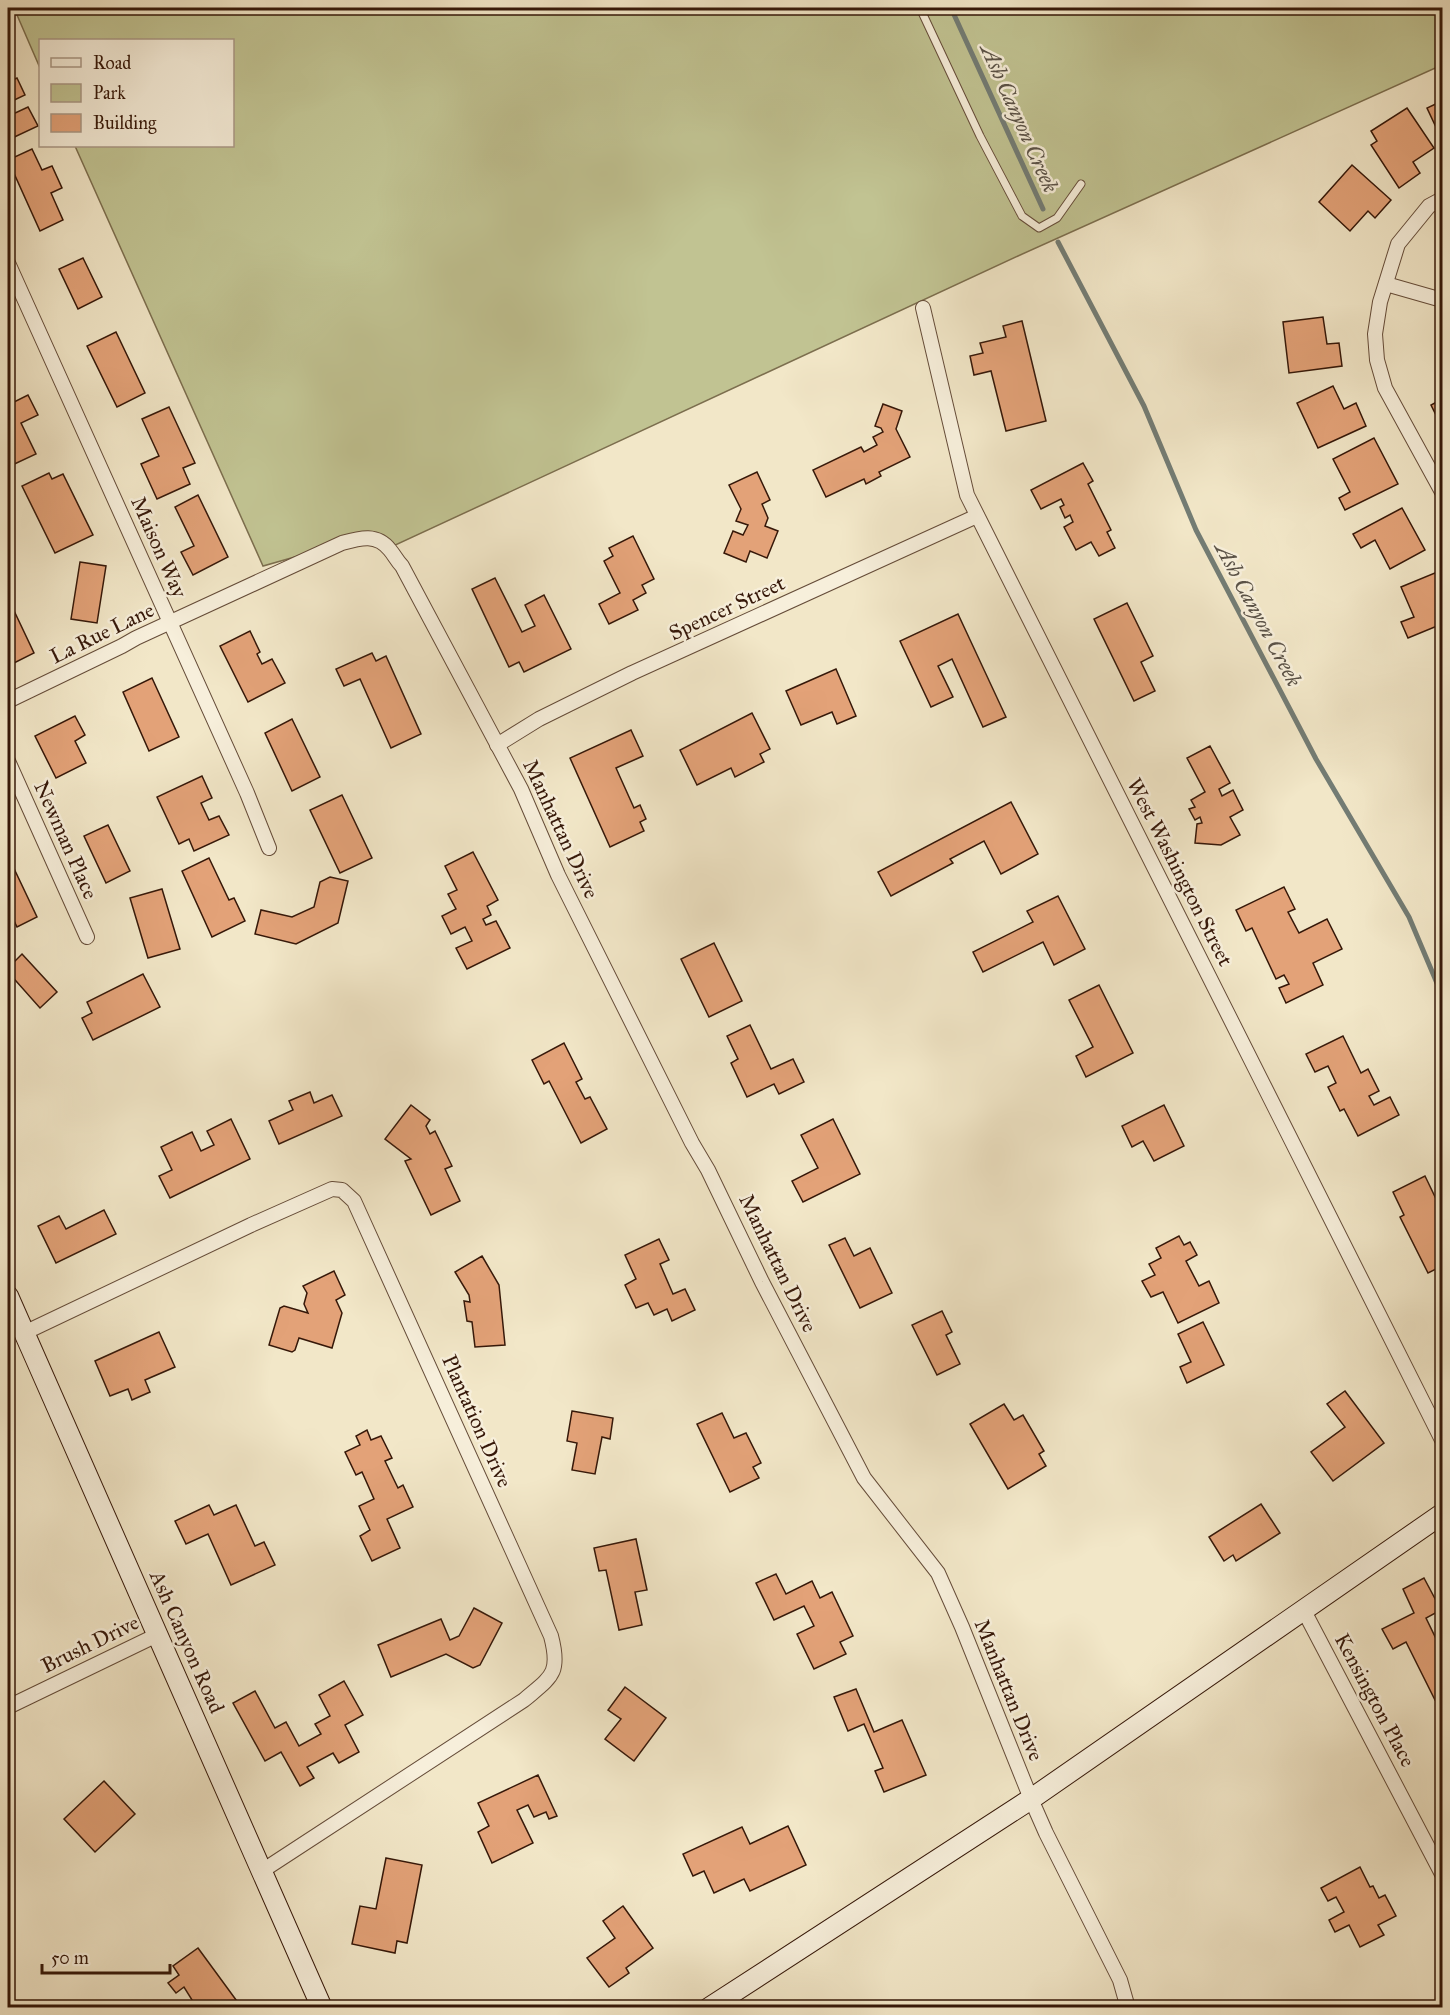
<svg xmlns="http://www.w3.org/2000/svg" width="1450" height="2015" viewBox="0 0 1450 2015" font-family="'IM FELL Great Primer',serif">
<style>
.green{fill:#c1c392;stroke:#7c6e4e;stroke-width:1.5}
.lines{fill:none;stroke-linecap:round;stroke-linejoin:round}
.stream{stroke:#737c74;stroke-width:5}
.building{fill:#e3a278;stroke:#361809;stroke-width:1.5}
.lane-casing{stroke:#654c39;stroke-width:9}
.street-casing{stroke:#654c39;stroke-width:16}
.secondary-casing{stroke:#361809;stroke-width:22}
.lane{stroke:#f7efdb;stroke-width:7}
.street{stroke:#f7efdb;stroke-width:14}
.secondary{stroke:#f7efdb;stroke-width:20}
.labels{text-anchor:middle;stroke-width:5;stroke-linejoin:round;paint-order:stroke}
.street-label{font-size:21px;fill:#361809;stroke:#f7efdb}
.water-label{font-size:22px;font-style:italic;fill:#5a5247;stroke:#f7efdb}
</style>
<rect width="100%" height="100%" fill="#f2e7c8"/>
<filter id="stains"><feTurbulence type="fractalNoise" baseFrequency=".00333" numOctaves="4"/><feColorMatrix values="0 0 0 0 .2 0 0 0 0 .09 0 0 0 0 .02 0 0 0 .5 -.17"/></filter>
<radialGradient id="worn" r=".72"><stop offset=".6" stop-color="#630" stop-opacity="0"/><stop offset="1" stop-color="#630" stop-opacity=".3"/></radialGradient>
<polygon class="green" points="14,8 1442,8 1442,65 1018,256 389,548 365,537 263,566 75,146 232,146 232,40 40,40 40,68"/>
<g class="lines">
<g class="stream">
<polyline points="951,8 1043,209"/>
<polyline points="1058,242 1144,406 1196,530 1316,759 1409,917 1442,995"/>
</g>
</g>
<g class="building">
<polygon points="17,78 25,95 8,103 8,82"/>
<polygon points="1442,101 1442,140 1427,108"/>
<polygon points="8,107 11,115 28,107 38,126 8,140"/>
<polygon points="1407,108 1434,148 1413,162 1420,173 1399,188 1371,145 1377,141 1371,131"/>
<polygon points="32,149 42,170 52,166 62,188 51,193 63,220 40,231 8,160"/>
<polygon points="1352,165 1391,200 1375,218 1368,211 1350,231 1319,202"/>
<polygon points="83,258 102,297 78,309 59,269"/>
<polygon points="1323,317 1327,344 1339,343 1342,366 1289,373 1283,322"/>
<polygon points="1022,321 1046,421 1006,431 991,371 974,375 970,356 983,353 980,343 1006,337 1003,326"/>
<polygon points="116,332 145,393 117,407 87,346"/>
<polygon points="1333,386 1344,409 1356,403 1366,426 1318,448 1297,403"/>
<polygon points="28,395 38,415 21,423 36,454 8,467 8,405"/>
<polygon points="1442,399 1442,420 1439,421 1431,405"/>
<polygon points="883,404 902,411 896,429 910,457 879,472 881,476 866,484 864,479 826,497 813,470 861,447 864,452 877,445 873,437 883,432 881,428 875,426"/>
<polygon points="169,407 195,463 183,468 190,484 157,499 141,464 159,456 142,419"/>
<polygon points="1374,438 1398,484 1345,510 1339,498 1350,492 1333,459"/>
<polygon points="1083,463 1093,481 1088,484 1111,530 1107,532 1115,548 1099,556 1091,542 1076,550 1064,527 1073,522 1070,515 1065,518 1060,507 1064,505 1061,499 1041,509 1031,490"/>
<polygon points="757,472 770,500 762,504 768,518 765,526 778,531 767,558 750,551 746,562 724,553 733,531 743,535 748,525 736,521 741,509 729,485"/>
<polygon points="49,473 52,479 63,474 93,535 55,553 22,486"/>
<polygon points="198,495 228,557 193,575 181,552 194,546 175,507"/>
<polygon points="1402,508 1425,550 1390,569 1375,540 1361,548 1353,534"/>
<polygon points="633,536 654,579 642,585 646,593 633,600 638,610 609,624 599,604 620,593 604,561 613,556 609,548"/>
<polygon points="80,562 106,566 97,623 71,619"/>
<polygon points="1442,570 1442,624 1408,638 1401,622 1414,617 1401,587"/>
<polygon points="495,578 522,632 535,626 525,605 544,595 571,649 524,672 519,662 509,667 472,589"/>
<polygon points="8,598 34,653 8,666"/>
<polygon points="1127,603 1153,656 1141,662 1155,691 1134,701 1094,619"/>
<polygon points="958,614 1006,717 983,727 952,659 938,666 953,697 931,707 900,641"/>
<polygon points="250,631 260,652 257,654 262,664 272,659 285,683 248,702 220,646"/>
<polygon points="372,653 376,661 386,656 421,734 391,748 360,679 344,686 336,669"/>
<polygon points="1442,664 1442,680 1437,667"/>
<polygon points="836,669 856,716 837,724 832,712 801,725 786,691"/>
<polygon points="152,678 179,737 149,751 123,692"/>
<polygon points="752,713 770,749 760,754 764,762 735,777 731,768 697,785 680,750"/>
<polygon points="75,716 85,735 75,741 86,763 56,778 35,736"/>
<polygon points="292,719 320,777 292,791 265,733"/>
<polygon points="631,730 643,756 616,768 634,808 640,805 646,819 640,822 644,831 610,847 570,758"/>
<polygon points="1210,746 1230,783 1219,789 1222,796 1233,790 1243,810 1230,817 1240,835 1221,845 1195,843 1197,824 1202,823 1200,817 1195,820 1189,809 1195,807 1191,800 1205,792 1187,758"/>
<polygon points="202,776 212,798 201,803 209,820 219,816 229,835 194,851 189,839 179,844 157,797"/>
<polygon points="342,795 372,858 340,873 310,810"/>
<polygon points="1011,802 1038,854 1001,874 984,841 950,859 953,863 891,896 878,872"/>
<polygon points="108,825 130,871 106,883 84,836"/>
<polygon points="473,852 498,900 487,906 491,915 483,919 486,925 496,921 510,948 467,969 456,948 472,941 465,927 451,934 442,916 456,909 448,894 457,890 445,866"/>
<polygon points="9,858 37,917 17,927 8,908"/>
<polygon points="209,858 229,900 234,898 245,921 212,937 182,871"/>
<polygon points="330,877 348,881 338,923 296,944 255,934 261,910 292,917 314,907 320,882"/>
<polygon points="1284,887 1295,909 1288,912 1299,933 1327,919 1342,949 1313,963 1323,985 1286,1003 1279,988 1289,984 1284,975 1276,979 1252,928 1246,931 1236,910"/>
<polygon points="162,889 180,949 148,958 130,898"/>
<polygon points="1058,896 1085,949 1054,965 1043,942 983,972 973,952 1033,922 1027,911"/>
<polygon points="714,943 742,1001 709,1017 681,959"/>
<polygon points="22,954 57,992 40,1008 8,972 8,968"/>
<polygon points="143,974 160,1007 93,1040 82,1018 92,1013 87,1002"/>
<polygon points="1099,985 1133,1053 1086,1077 1076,1056 1093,1047 1069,1000"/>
<polygon points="750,1025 771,1069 793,1059 804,1082 779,1094 774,1084 747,1097 731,1063 738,1059 727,1036"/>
<polygon points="1343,1036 1361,1073 1368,1069 1379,1091 1369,1096 1374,1105 1390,1097 1399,1115 1358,1136 1344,1109 1340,1111 1328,1087 1336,1083 1328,1066 1315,1072 1306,1054"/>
<polygon points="564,1043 582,1079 576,1082 585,1099 590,1097 607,1129 581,1143 549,1081 544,1084 532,1060"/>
<polygon points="310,1092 314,1103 332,1095 342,1116 279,1144 269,1121 293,1110 289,1101"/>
<polygon points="411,1105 430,1120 426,1126 430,1134 435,1131 452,1166 445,1169 460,1201 431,1215 405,1161 411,1159 385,1139"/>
<polygon points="1164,1105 1184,1146 1154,1161 1143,1141 1132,1147 1122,1126"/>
<polygon points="231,1119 250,1159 170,1198 159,1176 172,1170 161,1147 192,1132 201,1151 214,1145 207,1131"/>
<polygon points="833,1119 860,1174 803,1202 792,1181 818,1168 801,1135"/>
<polygon points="1425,1176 1439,1205 1442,1204 1442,1266 1428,1273 1400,1217 1404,1215 1393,1192"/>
<polygon points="104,1210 116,1234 56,1263 38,1226 59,1216 66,1229"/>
<polygon points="1179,1236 1184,1245 1190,1242 1197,1255 1186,1261 1199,1286 1209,1281 1219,1303 1178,1323 1163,1292 1151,1297 1142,1281 1155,1275 1149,1264 1161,1258 1156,1248"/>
<polygon points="845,1238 854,1256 870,1248 892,1293 860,1308 829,1245"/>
<polygon points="659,1239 669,1260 660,1264 673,1294 685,1289 695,1310 672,1321 667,1309 654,1315 648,1303 636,1308 625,1285 636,1279 625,1255"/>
<polygon points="482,1256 499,1285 505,1345 475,1347 472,1322 467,1321 464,1301 470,1302 469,1295 455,1272"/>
<polygon points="334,1271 345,1295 336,1300 342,1313 332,1348 299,1338 295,1350 292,1352 269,1345 280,1308 284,1306 308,1313 304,1304 307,1293 303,1286"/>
<polygon points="942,1311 952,1332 946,1335 960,1364 937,1375 912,1325"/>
<polygon points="1203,1322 1224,1365 1187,1383 1180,1367 1191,1362 1178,1334"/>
<polygon points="159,1332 175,1367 145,1380 150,1392 132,1400 128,1389 110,1396 95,1361"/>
<polygon points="1345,1391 1384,1443 1333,1481 1311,1452 1345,1427 1327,1404"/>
<polygon points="1004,1404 1014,1420 1023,1415 1044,1451 1039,1454 1046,1466 1008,1489 970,1424"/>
<polygon points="572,1411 613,1418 610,1439 602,1437 595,1474 572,1470 577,1443 567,1441"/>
<polygon points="722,1413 734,1438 746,1433 761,1463 753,1467 759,1478 730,1492 697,1424"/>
<polygon points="367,1430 371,1440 381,1436 392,1458 385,1461 398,1488 403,1485 413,1507 387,1519 400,1548 372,1561 360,1536 370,1530 359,1506 374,1499 362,1472 356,1475 345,1452 360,1445 356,1436"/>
<polygon points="1261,1504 1280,1533 1236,1561 1233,1555 1224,1561 1209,1537"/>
<polygon points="209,1505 214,1515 236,1505 255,1546 264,1542 275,1565 231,1585 208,1534 186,1544 175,1521"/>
<polygon points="636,1539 647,1590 635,1592 642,1625 619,1630 606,1570 599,1571 594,1548"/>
<polygon points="776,1574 786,1594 812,1581 820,1598 832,1592 853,1636 840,1642 846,1654 814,1669 797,1634 814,1626 804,1606 774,1620 756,1583"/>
<polygon points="1424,1578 1441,1610 1426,1618 1442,1651 1442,1697 1435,1700 1406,1642 1393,1649 1382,1629 1414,1613 1403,1589"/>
<polygon points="474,1608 502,1623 480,1665 473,1668 446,1654 391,1677 378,1645 441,1619 450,1640 459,1636"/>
<polygon points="344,1681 363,1715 345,1725 359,1752 339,1763 333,1753 307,1767 314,1778 300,1786 281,1752 265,1761 233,1703 255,1691 275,1728 286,1722 299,1746 321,1734 315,1724 330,1716 319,1695"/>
<polygon points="625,1687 666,1718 634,1761 605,1739 621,1719 608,1710"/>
<polygon points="856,1689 874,1732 902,1720 926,1775 884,1792 875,1771 883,1768 864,1724 848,1731 834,1697"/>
<polygon points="538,1775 557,1816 549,1819 546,1812 534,1817 528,1805 517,1810 533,1843 492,1863 478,1832 489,1826 478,1803"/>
<polygon points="104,1781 135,1814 95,1852 64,1819"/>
<polygon points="788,1826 806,1865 750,1891 744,1879 714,1893 704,1871 693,1876 683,1854 742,1827 750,1844"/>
<polygon points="386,1858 422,1865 407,1943 397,1941 395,1953 352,1944 360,1906 376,1909"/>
<polygon points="1360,1867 1370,1887 1373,1886 1379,1898 1385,1895 1396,1916 1378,1925 1384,1935 1360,1947 1349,1925 1335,1932 1329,1920 1344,1912 1336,1897 1328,1901 1321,1888"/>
<polygon points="623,1906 653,1948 626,1968 629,1973 609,1987 587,1958 615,1938 603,1921"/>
<polygon points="198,1948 242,2008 197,2008 184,1987 176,1993 168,1983 179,1975 173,1966"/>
</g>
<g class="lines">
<g class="lane-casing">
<polyline id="lane" points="920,8 980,136 1022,216 1039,228 1057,218 1081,184"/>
</g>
<g class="street-casing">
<g id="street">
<polyline points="1442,199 1429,206 1398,244 1380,302 1375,334 1377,360 1385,388 1442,492"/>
<polyline points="8,263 247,793 269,848"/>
<polyline points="1386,284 1442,300"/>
<polyline points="923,308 967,495 1442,1440"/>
<path d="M8 701 122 646 136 638 342 543C360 538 377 533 390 550 395 556 397 561 402 566L521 789 558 875 692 1143 708 1170 762 1282 864 1478 938 1573 962 1627 1031 1799 1046 1833 1120 1980 1128 2008"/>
<polyline points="497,745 539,719 632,673 977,516"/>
<polyline points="8,761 87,937"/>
<path d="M24 1333 251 1225 332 1189 342 1190 354 1201 551 1636C561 1674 551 1677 524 1700L262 1871"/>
<polyline points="1303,1609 1442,1874"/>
<polyline points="8,1707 157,1635"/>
</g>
</g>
<g class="secondary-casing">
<g id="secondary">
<polyline points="8,1296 322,2008"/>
<polyline points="709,2008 1031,1799 1442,1514"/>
</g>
</g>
<use href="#lane" class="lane"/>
<use href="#street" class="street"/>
<use href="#secondary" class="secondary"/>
</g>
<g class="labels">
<g class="street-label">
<text transform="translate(159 547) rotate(66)" y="7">Maison Way</text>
<text transform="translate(727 608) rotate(-25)" y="7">Spencer Street</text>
<text transform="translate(102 633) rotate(-26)" y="7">La Rue Lane</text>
<text transform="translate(561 829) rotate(65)" y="7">Manhattan Drive</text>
<text transform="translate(66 840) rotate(66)" y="7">Newman Place</text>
<text transform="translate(1180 872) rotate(63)" y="7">West Washington Street</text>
<text transform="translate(778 1263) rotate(64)" y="7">Manhattan Drive</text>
<text transform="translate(477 1421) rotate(66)" y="7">Plantation Drive</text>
<text transform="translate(187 1642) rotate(66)" y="7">Ash Canyon Road</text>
<text transform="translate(90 1644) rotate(-26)" y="7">Brush Drive</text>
<text transform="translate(1009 1690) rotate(68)" y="7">Manhattan Drive</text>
<text transform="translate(1375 1700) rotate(62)" y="7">Kensington Place</text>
</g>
<g class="water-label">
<text transform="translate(1020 118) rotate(66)" y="8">Ash Canyon Creek</text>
<text transform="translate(1259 614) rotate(62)" y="8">Ash Canyon Creek</text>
</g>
</g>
<rect width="1450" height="2015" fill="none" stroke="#f2e7c8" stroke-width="30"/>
<rect x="9" y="9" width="1432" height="1997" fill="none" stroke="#361809" stroke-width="3"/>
<rect x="15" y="15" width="1420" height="1985" fill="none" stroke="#361809" stroke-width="1.5"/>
<rect x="39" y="39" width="195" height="108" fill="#f7efdb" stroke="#aa9987" stroke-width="1.5"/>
<rect x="51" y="58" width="30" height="9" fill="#f7efdb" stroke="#aa9987" stroke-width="1.5"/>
<text x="93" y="69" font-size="18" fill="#361809">Road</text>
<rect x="51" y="84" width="30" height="18" fill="#c1c392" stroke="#aa9987" stroke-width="1.5"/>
<text x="93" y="99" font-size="18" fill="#361809">Park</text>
<rect x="51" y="114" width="30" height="18" fill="#e3a278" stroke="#aa9987" stroke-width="1.5"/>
<text x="93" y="129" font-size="18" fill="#361809">Building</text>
<path d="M42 1964v9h128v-9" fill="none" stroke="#361809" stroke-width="3"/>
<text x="51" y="1964" font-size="18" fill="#361809" stroke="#f7efdb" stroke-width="4.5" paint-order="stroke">50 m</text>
<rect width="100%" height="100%" filter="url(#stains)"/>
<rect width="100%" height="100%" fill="url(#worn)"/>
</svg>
